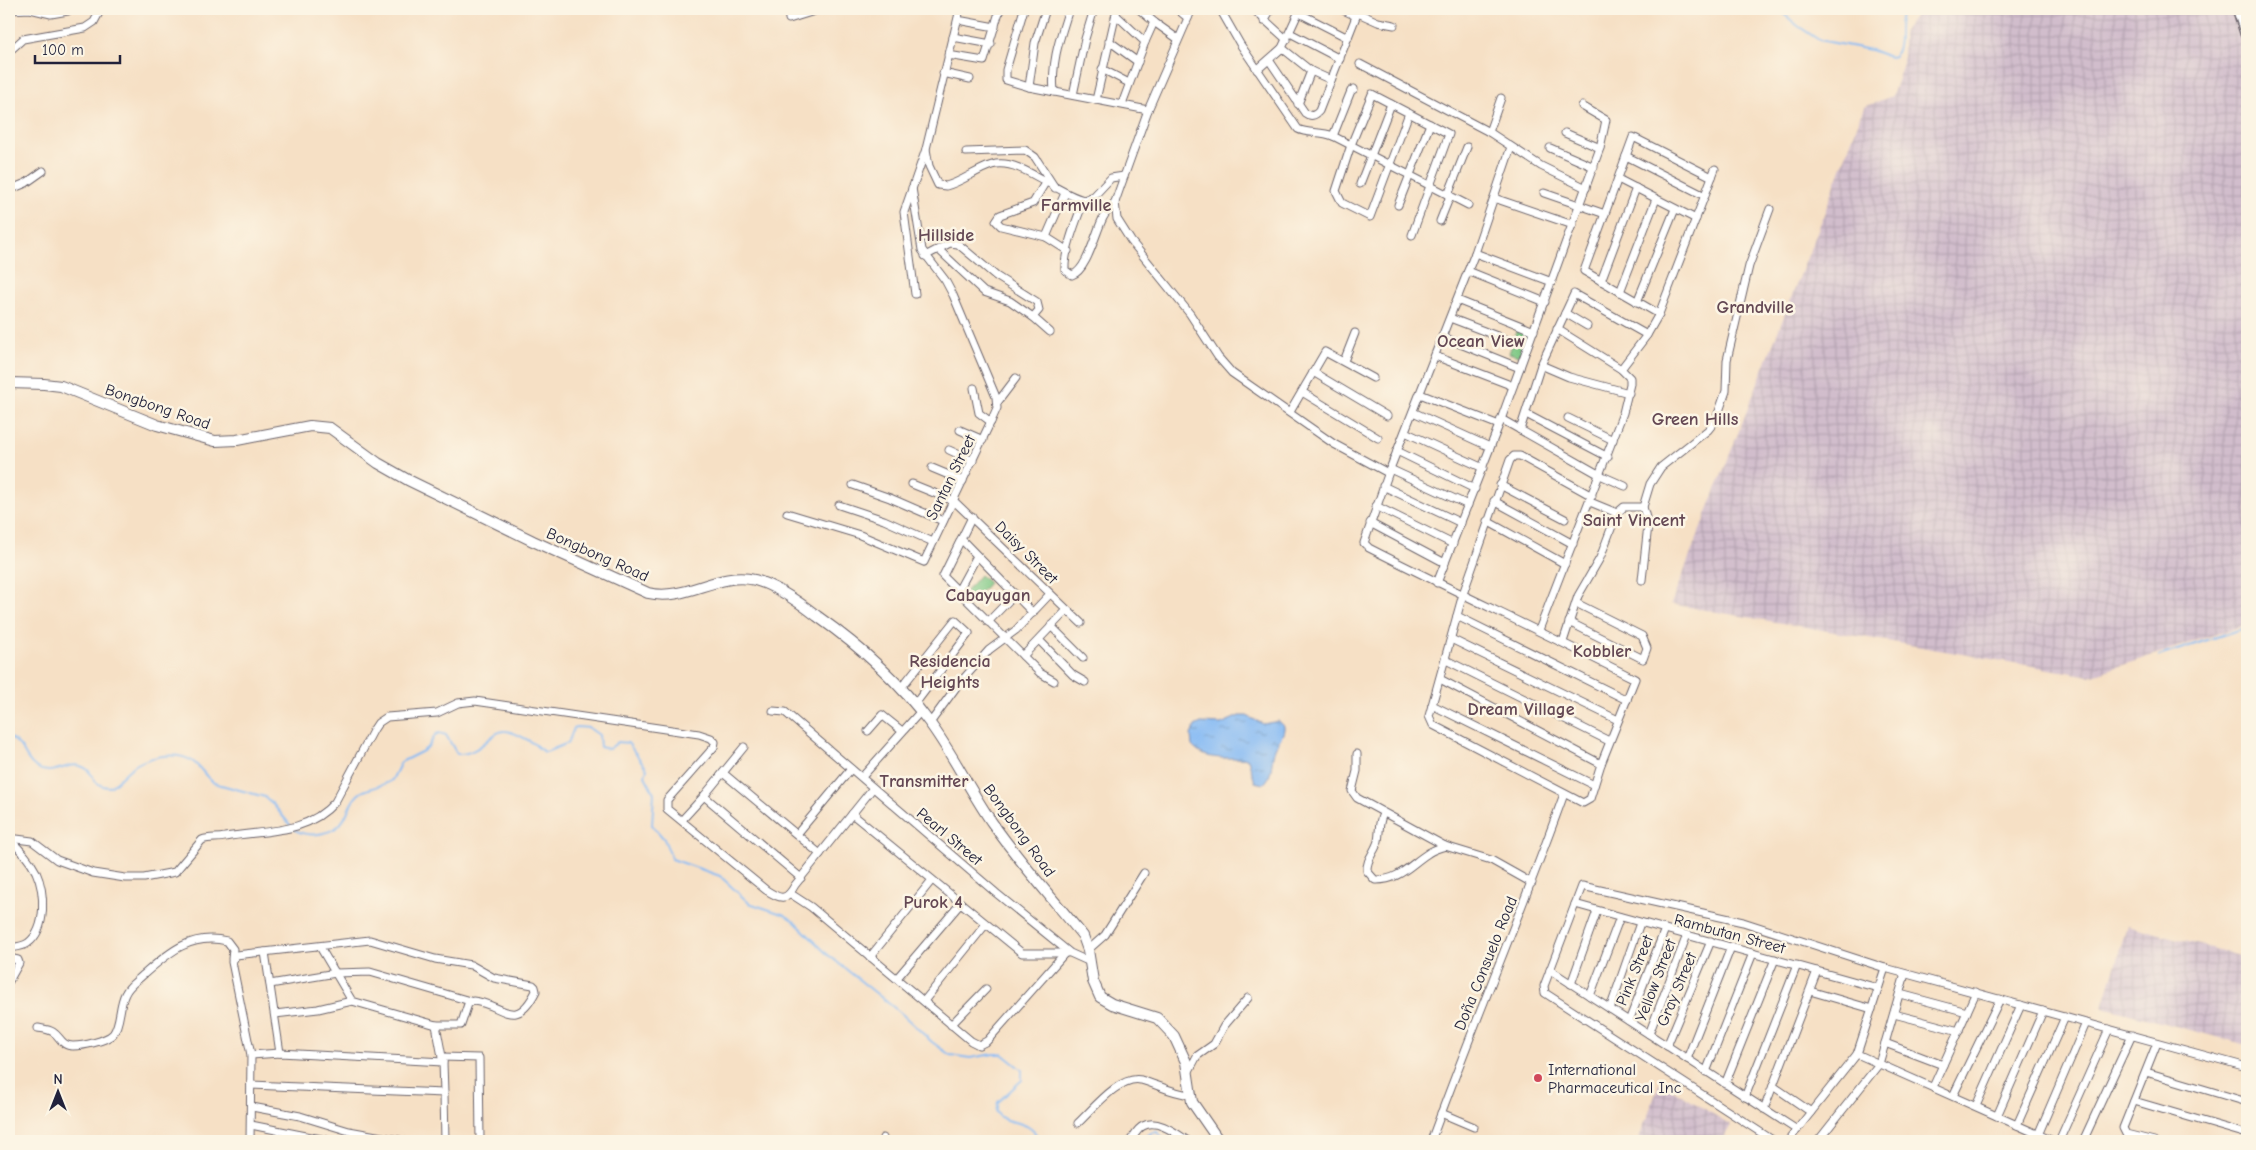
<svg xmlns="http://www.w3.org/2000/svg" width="2256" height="1150" viewBox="0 0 2256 1150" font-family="'Comic Neue',sans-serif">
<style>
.industrial{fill:url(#industrial-grid)}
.grass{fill:#80c986;stroke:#517660}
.water{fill:url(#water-ripples);stroke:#546e98}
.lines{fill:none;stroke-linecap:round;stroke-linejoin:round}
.stream{stroke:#85baf4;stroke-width:2}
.street-casing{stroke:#6c646b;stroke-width:9}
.secondary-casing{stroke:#6c646b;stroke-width:12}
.highway-casing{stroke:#6c646b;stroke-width:15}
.street{stroke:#fff;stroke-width:7}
.secondary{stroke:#fff;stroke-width:10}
.highway{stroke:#fff;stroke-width:12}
.poi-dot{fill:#d1495b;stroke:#fcf5e5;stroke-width:2}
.labels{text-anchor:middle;stroke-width:5;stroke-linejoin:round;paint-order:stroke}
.street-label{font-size:16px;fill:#22223b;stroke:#fcf5e5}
.poi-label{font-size:16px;fill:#22223b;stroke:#fcf5e5;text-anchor:start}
.neighbourhood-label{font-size:18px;font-weight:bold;fill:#644854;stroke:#fcf5e5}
</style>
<defs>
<pattern id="industrial-grid" width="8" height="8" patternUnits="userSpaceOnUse" patternTransform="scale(1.25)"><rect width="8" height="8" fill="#d1bdcc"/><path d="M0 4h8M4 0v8" fill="none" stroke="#b3a2b0"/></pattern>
<pattern id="water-ripples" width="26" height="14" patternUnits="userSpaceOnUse" patternTransform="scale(1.25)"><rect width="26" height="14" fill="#85baf4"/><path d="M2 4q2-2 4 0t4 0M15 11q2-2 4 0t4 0" fill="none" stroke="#6c97c7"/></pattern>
</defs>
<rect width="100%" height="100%" fill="#fcf5e5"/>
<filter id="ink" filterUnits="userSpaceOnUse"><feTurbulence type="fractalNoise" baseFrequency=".02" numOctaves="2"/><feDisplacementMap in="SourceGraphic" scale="10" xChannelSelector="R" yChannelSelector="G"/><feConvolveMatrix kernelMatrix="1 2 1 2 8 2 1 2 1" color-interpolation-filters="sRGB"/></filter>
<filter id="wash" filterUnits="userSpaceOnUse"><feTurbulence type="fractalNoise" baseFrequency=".0096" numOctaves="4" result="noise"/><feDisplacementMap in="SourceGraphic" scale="20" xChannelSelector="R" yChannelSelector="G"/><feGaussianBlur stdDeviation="1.12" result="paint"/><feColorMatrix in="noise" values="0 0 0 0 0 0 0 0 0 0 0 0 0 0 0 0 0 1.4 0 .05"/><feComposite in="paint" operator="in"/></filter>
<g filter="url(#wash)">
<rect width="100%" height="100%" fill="#f6e0c5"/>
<g class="industrial">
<polygon points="1920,9 2247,9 2247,624 2090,676 1671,604 1821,222 1864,107 1892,96 1903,63 1903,31"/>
<polygon points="2127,925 2247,958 2247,1045 2103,1007"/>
<polygon points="1660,1082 1731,1125 1722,1141 1638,1141"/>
</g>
<g class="grass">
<polygon points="1518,328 1531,333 1522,357 1509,353"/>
<polygon points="980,575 989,583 973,600 964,593"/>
</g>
<path class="water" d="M1239 716H1247L1263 724 1279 721 1284 726C1285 735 1277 742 1274 751 1271 761 1273 778 1263 784L1255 782 1248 759C1230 756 1206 763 1192 746L1191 735 1195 726 1201 723 1221 724Z"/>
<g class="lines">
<g class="stream">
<path d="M1778 9 1798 26 1819 40 1871 50 1890 57 1894 56C1904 41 1894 24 1904 9"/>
<polyline points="2159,656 2247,627"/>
<path d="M9 737C27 747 23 760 37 768 53 778 68 760 83 767 96 772 89 786 110 787 118 781 123 775 130 769 144 757 176 750 192 761 201 767 205 777 214 783L265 797 272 803 290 825"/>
<path d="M295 830C309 838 335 835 344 819 350 809 350 801 360 793 369 787 383 787 392 780L401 762 423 751 429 746 435 735 439 733 446 735 457 754C480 756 493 729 505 731 512 731 527 739 534 744 538 747 541 751 546 752L568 743 574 728 577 727 589 728 599 735 600 747 609 749 618 742 628 743 647 769 645 776 654 793 652 825 664 839 672 859 720 876 749 903 785 915 794 921 827 954 902 1014 932 1042 950 1055 970 1058 994 1054H1002L1022 1070V1080L998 1102 996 1112C1006 1128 1028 1115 1040 1141"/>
<polyline points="1142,1141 1151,1133 1157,1132 1166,1141"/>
</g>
</g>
</g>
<g filter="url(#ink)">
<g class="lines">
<g class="street-casing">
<g id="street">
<polyline points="788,9 789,19 821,9"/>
<polyline points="1024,9 1006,70 1006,80 1029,87 1148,110"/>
<polyline points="1139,9 1154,22 1178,39"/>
<polyline points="1177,9 1188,18"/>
<polyline points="1192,9 1148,110 1121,185 1115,202 1117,219 1131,241 1190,314 1218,357 1232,373 1334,444 1388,473"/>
<path d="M1220 9 1240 44 1298 129C1307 134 1321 131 1333 136L1468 205"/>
<polyline points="1253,9 1287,40"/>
<polyline points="1341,9 1356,16"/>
<polyline points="9,10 30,9 51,14 68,11"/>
<polyline points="1299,13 1348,38"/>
<polyline points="1358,13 1378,22 1394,25"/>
<polyline points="1116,15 1145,42"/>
<polyline points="963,21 995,27"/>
<polyline points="1264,21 1271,9"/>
<polyline points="1290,33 1340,59"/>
<polyline points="953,37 991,44"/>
<polyline points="1109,41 1138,62"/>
<polyline points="1282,48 1311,71 1331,80"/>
<polyline points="9,49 13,48 23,39 85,28 94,22 101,9"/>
<polyline points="948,55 984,61 1000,9"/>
<path d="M1269 60 1305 113C1310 117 1315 116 1319 111L1359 9"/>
<polyline points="1360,64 1489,132 1541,166 1586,188"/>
<polyline points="1102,69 1129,83"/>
<polyline points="1257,70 1282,48 1300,9"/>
<polyline points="943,73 970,79"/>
<polyline points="1029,87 1035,43 1046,9"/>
<path d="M1054 92C1051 61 1060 38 1069 9"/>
<polyline points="1073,95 1085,39 1094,9"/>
<polyline points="1096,100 1117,9"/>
<polyline points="1122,104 1145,42 1154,22"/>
<polyline points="1298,104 1311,71"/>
<polyline points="1409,113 1370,217 1342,203 1336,191 1351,145 1372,94 1449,134 1412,235"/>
<polyline points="1489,132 1501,98"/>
<polyline points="1565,133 1600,148"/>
<polyline points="1333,136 1351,91 1354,89"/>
<path d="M1511 147 1475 253 1390 469 1364 543 1369 548C1457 593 1547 634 1635 679L1601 764 1590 799 1583 803 1433 725 1429 716 1463 594 1510 460 1514 456H1520L1592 496"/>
<polyline points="1550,148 1594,167"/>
<path d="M926 149 929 166 938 185 946 186C962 182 976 170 992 165 1020 157 1055 193 1084 200L1094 196 1111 178 1124 176"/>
<polyline points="966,152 1025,150 1035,157 1055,188"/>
<polyline points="1626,156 1705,196"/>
<polyline points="1618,179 1696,219"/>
<polyline points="1045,183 1033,203 1000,215 996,221 1001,226 1046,237 1068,251"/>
<polyline points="1360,184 1391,104"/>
<polyline points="9,190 26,183 43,171"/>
<polyline points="1544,193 1605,214"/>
<polyline points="1448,195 1467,147"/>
<polyline points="1494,198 1573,225"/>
<path d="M1084 200C1077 219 1064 250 1065 270L1072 275C1087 271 1096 231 1103 218 1106 212 1111 207 1115 202"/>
<polyline points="1398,205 1430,124"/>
<polyline points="1440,221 1450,196"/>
<polyline points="1046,237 1065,193"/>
<polyline points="939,250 984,292 1010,301 1033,317 1050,332"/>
<polyline points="1475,253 1552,282"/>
<polyline points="925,256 950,243 958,244 996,276 1037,302 1039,310 1033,317"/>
<polyline points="1468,271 1545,302"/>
<polyline points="1601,281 1636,188"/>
<polyline points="1620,292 1656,199"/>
<polyline points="915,294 904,212 926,149 960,9"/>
<polyline points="1457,300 1534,331"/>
<polyline points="1637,302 1675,209"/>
<polyline points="1565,313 1587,326"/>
<polyline points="1659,314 1584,271 1633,137 1712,177"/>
<polyline points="1450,318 1510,341"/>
<polyline points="1443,337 1520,368"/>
<polyline points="1435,356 1513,386"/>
<polyline points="1344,361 1355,333"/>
<polyline points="1541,365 1569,377 1629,393"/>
<polyline points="1621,369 1647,335 1659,314 1715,169"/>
<polyline points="1313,372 1387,416"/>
<polyline points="974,388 979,413 991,422"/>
<polyline points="1302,392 1378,438"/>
<polyline points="1420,394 1499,425"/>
<polyline points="997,403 1016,378"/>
<polyline points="1290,412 1325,352 1373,378"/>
<polyline points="1413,412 1490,447"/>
<polyline points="1526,414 1608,457"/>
<polyline points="1568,418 1613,440"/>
<polyline points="1501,419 1600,475 1625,486"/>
<polyline points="960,430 983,440"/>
<polyline points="1520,430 1541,365 1574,294 1647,335"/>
<polyline points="1405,432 1483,468"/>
<polyline points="949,450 973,461"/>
<polyline points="1397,451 1475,489"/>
<polyline points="932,468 963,481"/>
<polyline points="1390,469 1468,505"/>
<polyline points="912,484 954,501 1081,623"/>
<polyline points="853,485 890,498 943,521"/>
<polyline points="1500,485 1565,519"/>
<polyline points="1383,486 1461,523"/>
<polyline points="1494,501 1573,544"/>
<polyline points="1590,502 1617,513"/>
<polyline points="839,505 884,520 933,542"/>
<polyline points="1376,506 1453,544"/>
<polyline points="787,513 860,535 924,562 993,417 997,408 996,397 953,295 945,280 922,250 912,188"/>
<polyline points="972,517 943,576 1040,673 1054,681"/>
<polyline points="1487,521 1565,564"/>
<polyline points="1370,523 1445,563"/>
<polyline points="961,539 1033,613"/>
<polyline points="1642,580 1648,525 1643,507 1650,484 1661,467 1708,430 1716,420 1726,391 1727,360 1749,266 1770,209"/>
<polyline points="1437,583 1499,425 1600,148 1606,120 1582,106"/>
<polyline points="958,591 977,556"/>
<polyline points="1457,616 1627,700"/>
<polyline points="988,622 1015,594"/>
<polyline points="1569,622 1643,659 1647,648 1642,636 1576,603"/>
<polyline points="1051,626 1083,658"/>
<polyline points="1539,630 1623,413 1630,384 1630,378 1621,369 1557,329"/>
<polyline points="1451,639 1618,720"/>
<polyline points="1039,640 1073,675 1085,682"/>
<polyline points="1563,642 1578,596 1600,558 1617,513 1624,507 1643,507"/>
<polyline points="1023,656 1067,610"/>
<polyline points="1446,660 1609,741"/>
<polyline points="1440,679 1601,764"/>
<polyline points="901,688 955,620 969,633 915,704"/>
<polyline points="1432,705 1594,785"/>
<polyline points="773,711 785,712 996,893 1070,953 1090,962"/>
<polyline points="930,723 957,686 989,650 1016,630 1050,594"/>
<polyline points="868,731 882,715 902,731"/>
<polyline points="1357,754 1357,771 1352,791 1357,798 1445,846 1491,860 1532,883"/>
<polyline points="723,773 820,854"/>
<polyline points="862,777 921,711"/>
<polyline points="704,796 801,878"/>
<polyline points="852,814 1022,953 1067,953"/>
<path d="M1383 814C1378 823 1380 831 1378 841 1375 852 1366 859 1367 871L1375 880C1398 881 1410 865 1427 854 1432 850 1440 848 1445 846"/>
<polyline points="682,820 704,796 744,747"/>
<polyline points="797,834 851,769"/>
<path d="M9 838 32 841 57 860 93 873 125 878H144L175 872 202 840C210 837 217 839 225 837 264 830 306 835 335 802L374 729 378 723 387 717 437 713 458 703 475 701 699 734 711 738 715 742 714 747 667 800V809L766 890C780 899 786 902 795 885L873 788"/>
<path d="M9 839C19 848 30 860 36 872 45 892 47 929 28 943 22 947 15 947 9 948"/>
<polyline points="791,894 811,907 971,1041 979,1045 987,1041 1065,953"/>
<polyline points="1575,904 1878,988"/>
<polyline points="1088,950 1105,935 1144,873"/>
<polyline points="265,952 280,1053"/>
<polyline points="870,957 932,880"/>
<polyline points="9,958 18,960 19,963 9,981"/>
<polyline points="1550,970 1797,1130"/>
<polyline points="897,978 961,903"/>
<polyline points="270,984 336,973 370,972 470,1001"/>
<polyline points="1571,984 1597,911"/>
<polyline points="1810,991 1872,1009"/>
<polyline points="1900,994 1967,1012"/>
<polyline points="1590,996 1620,917"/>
<polyline points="924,1001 986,924"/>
<polyline points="1610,1009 1640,923"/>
<polyline points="275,1014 318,1009 352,1001"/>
<polyline points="1894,1014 1959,1031"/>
<polyline points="1629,1021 1665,929"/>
<polyline points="436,1025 443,1062 444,1093"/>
<polyline points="951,1025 986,989"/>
<path d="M38 1028C43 1029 48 1029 53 1032 61 1037 61 1046 73 1046 83 1046 106 1041 113 1034 121 1024 119 1005 125 994 129 985 137 981 143 975 168 953 191 932 227 941L233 949 232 959"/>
<polyline points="1649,1034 1687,935"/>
<polyline points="1885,1043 1943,1065"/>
<polyline points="1667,1046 1711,941"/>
<polyline points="1857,1054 2053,1141"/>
<polyline points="251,1055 280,1053 443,1062"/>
<polyline points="442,1057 479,1058 480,1141"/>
<polyline points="1687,1059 1731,947"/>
<polyline points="1189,1071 1197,1056 1214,1044 1224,1026 1248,998"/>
<polyline points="1706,1072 1753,953"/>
<polyline points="2146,1072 2247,1102"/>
<polyline points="1725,1084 1775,959"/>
<polyline points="251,1085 444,1093 445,1141"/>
<polyline points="1773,1086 1811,1112"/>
<polyline points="1933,1087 1976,992"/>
<polyline points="1953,1096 2000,999"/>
<polyline points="1745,1097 1797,965"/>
<polyline points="2134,1101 2247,1134"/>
<polyline points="1976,1106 2021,1005"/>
<polyline points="252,1107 300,1116 349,1131 404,1141"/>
<polyline points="1764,1109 1817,971"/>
<polyline points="1441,1113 1474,1127"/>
<polyline points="1997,1116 2043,1011"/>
<path d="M1078 1123C1093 1109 1120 1075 1141 1080 1158 1085 1172 1093 1190 1095"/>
<polyline points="251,1125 331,1141"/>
<polyline points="2017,1125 2065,1017"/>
<polyline points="2038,1135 2086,1023"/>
<polyline points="883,1138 883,1141"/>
<path d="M250 1141 251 1055 232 962 236 955 370 940 435 959 471 965 494 978 533 985 535 987 536 991C515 1033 502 1003 473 1001L468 1004 461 1025H436L352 1001 320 947"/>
<path d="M1130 1141C1134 1136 1138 1128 1143 1126 1157 1118 1177 1134 1188 1141"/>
<path d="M1431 1141C1473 1025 1522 911 1564 794"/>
<polyline points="1774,1141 1545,993 1544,986 1582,886 1743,922 1885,968 2247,1067"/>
<polyline points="1788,1141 1857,1054 1885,968"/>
<polyline points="1818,1141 1879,1064 1905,974"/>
<polyline points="2059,1141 2109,1029"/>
<polyline points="2083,1141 2132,1035"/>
<polyline points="2154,1141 2126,1134 2123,1128 2157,1043"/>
</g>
</g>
<g class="secondary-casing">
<path id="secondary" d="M9 383 44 384 61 386 157 425 215 441 237 440 310 426 330 428 378 463 408 480 533 541 648 593C686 602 717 571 755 580 777 586 799 602 817 616 858 645 899 681 929 722 953 754 970 791 993 824 1021 864 1053 899 1083 936L1088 950 1093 981 1100 997 1112 1004 1157 1018 1174 1036 1186 1062 1192 1102 1219 1141"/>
</g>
<g class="highway-casing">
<polyline id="highway" points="2239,9 2247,34"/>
</g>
<use href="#street" class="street"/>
<use href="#secondary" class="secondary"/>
<use href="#highway" class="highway"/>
</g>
</g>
<circle class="poi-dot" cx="1538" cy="1078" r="5"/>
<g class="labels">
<g class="street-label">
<text transform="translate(158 406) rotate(19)" y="6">Bongbong Road</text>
<text transform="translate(950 477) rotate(-64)" y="6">Santan Street</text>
<text transform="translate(1027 552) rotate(45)" y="6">Daisy Street</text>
<text transform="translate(598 554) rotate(24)" y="6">Bongbong Road</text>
<text transform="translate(1020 830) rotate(54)" y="6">Bongbong Road</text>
<text transform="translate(950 836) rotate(40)" y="6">Pearl Street</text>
<text transform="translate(1730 933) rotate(15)" y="6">Rambutan Street</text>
<text transform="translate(1485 963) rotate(-68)" y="6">Doña Consuelo Road</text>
<text transform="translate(1634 970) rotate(-68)" y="6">Pink Street</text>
<text transform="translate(1655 980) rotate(-69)" y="6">Yellow Street</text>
<text transform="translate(1676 989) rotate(-67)" y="6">Gray Street</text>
</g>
<g class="poi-label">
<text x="1548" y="1075">International<tspan x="1548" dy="18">Pharmaceutical Inc</tspan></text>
</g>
<g class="neighbourhood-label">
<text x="1076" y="211">Farmville</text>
<text x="946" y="241">Hillside</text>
<text x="1755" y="313">Grandville</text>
<text x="1481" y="347">Ocean View</text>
<text x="1695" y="425">Green Hills</text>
<text x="1634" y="526">Saint Vincent</text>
<text x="988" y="601">Cabayugan</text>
<text x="1602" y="657">Kobbler</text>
<text x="950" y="667">Residencia<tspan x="950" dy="21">Heights</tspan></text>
<text x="1521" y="715">Dream Village</text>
<text x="924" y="787">Transmitter</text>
<text x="933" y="908">Purok 4</text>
</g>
</g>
<rect width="2256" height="1150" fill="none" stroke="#fcf5e5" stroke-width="30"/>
<g transform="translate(58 1092)" stroke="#fcf5e5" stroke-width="4" paint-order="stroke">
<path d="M0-4L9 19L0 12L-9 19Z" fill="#22223b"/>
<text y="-8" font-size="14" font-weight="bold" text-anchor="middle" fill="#22223b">N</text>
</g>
<path d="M35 55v8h85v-8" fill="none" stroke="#22223b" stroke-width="2.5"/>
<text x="42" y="55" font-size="15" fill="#22223b" stroke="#fcf5e5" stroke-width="4" paint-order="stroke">100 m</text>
</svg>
